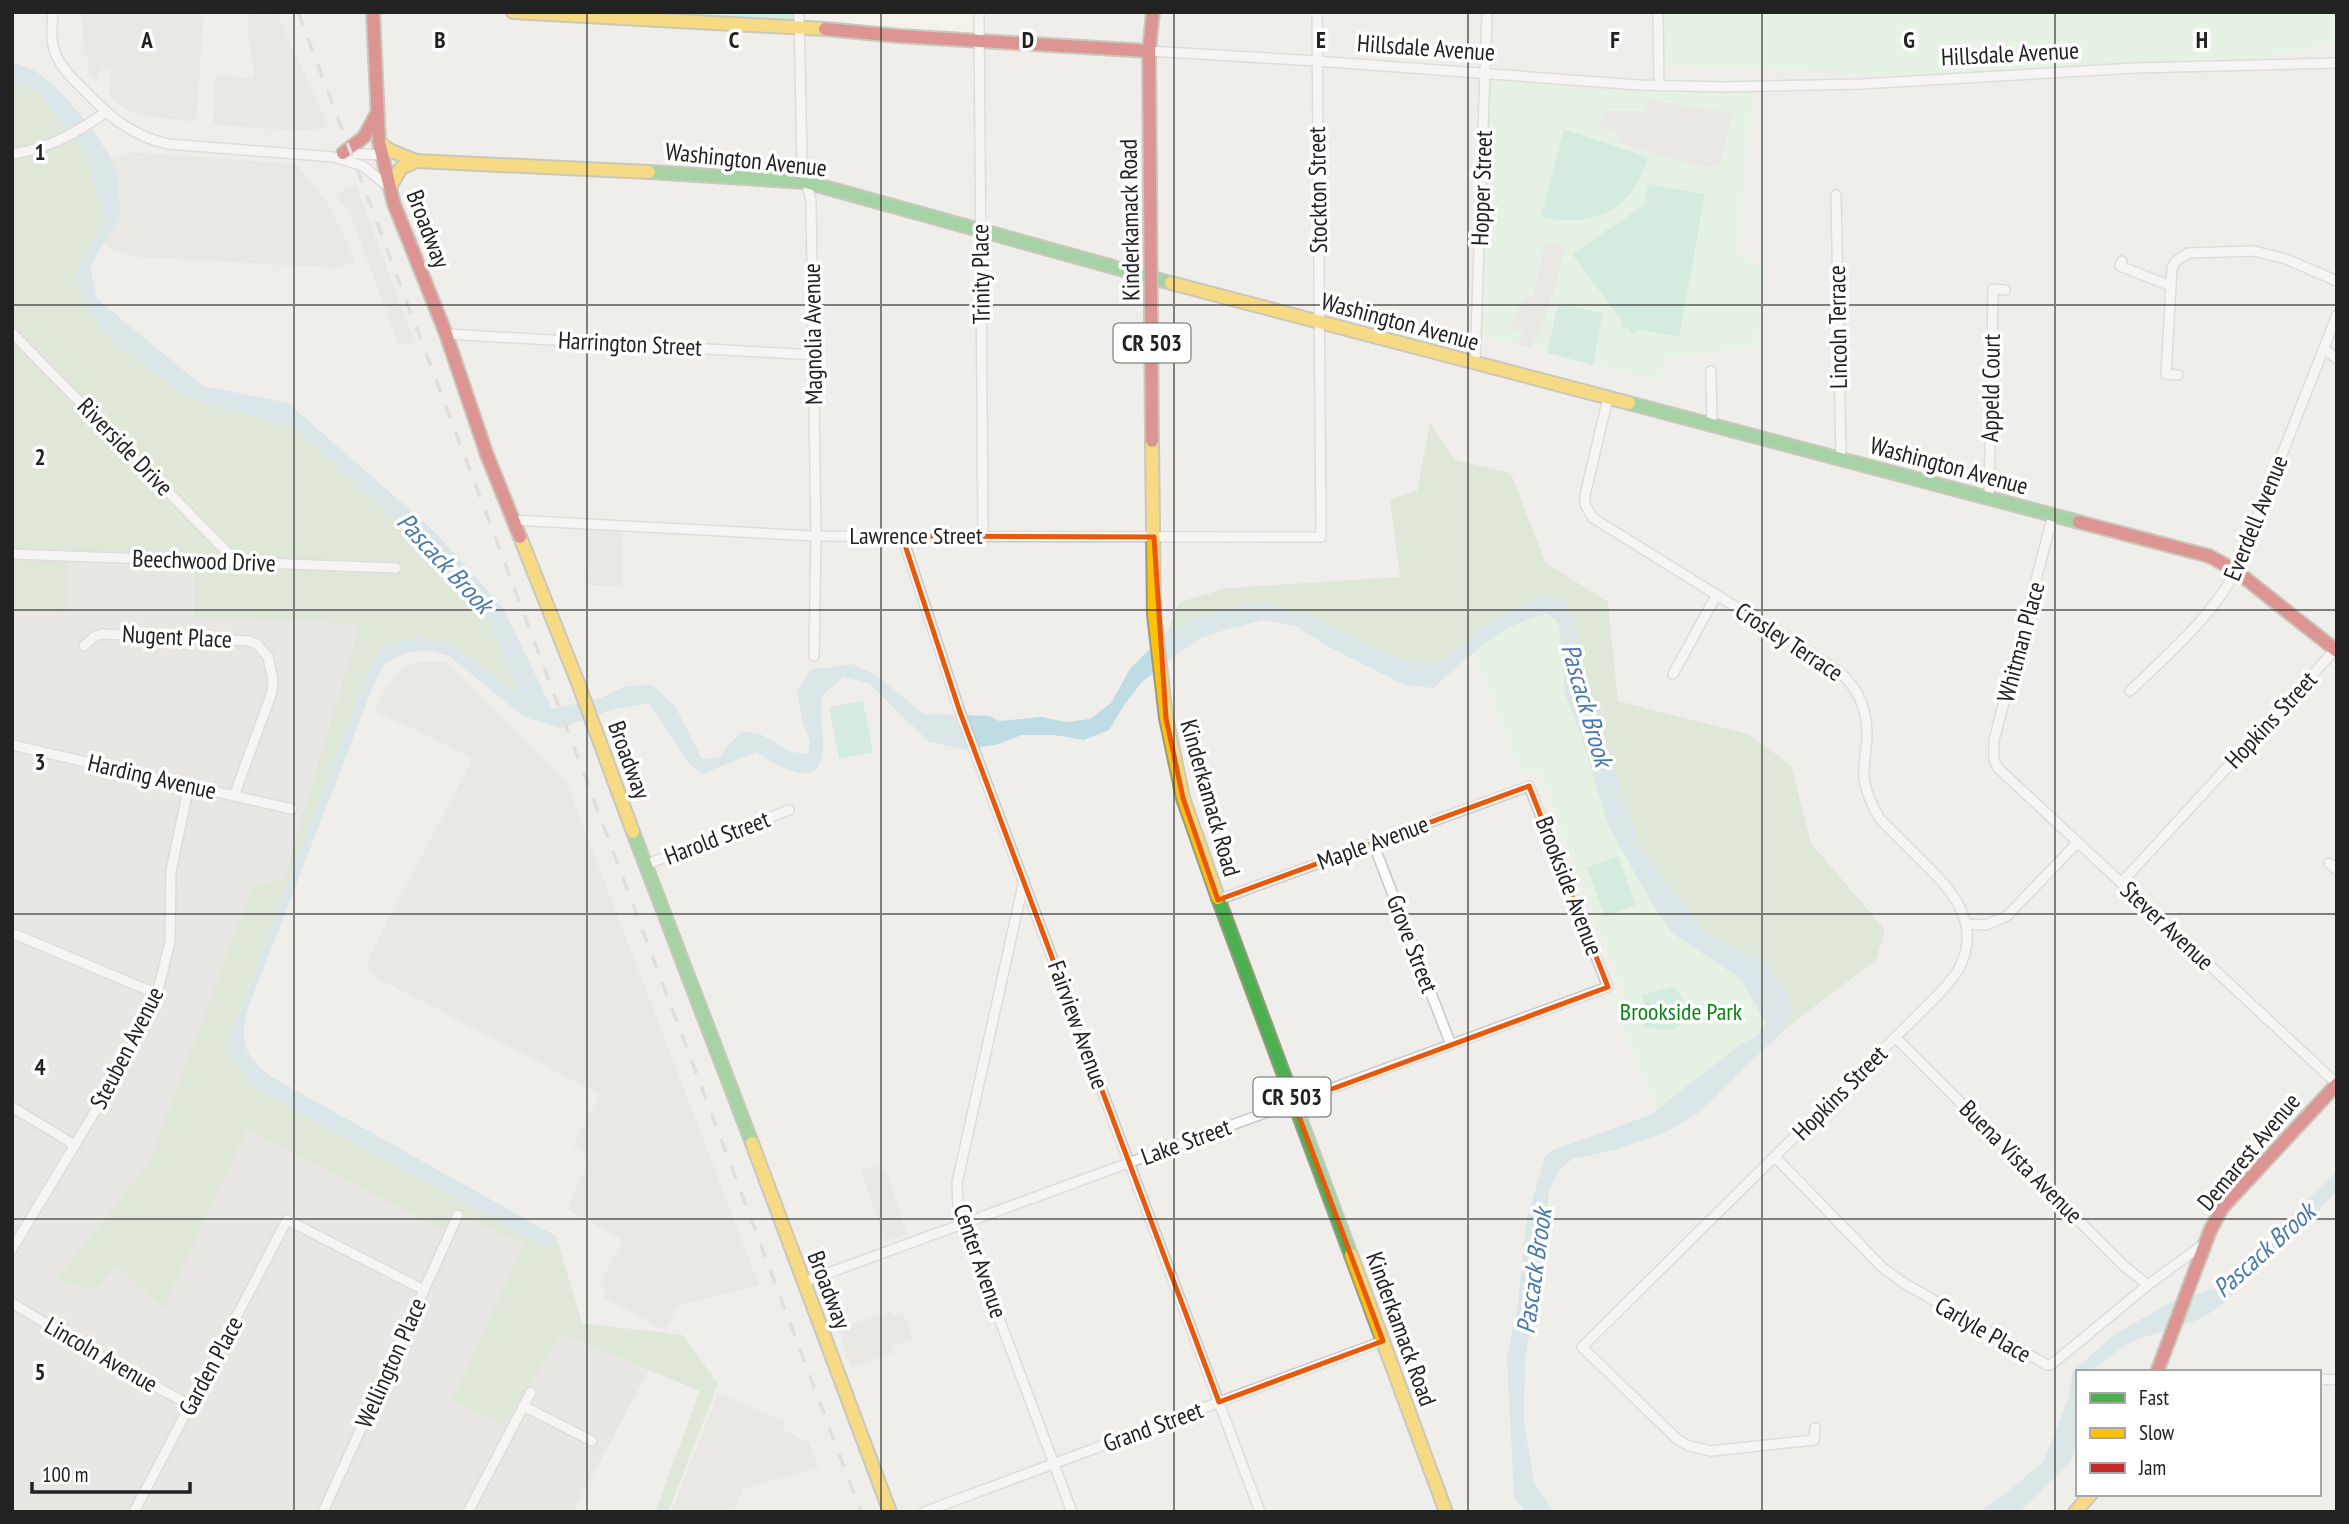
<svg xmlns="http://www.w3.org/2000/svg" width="2349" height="1524" viewBox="0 0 2349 1524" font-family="'PT Sans Narrow',sans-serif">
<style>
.residential{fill:#dfdedc}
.education{fill:#f8f7e8}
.forest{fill:#cbdec1}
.park{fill:#daf5da}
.pitch{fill:#b7e6d2}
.parking{fill:#e0dfde}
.water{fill:#bfdbe3}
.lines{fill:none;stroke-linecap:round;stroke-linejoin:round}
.street-casing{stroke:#c9c8c7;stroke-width:12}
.fast-casing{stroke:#999a82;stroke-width:16}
.slow-casing{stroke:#999a82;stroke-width:16}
.jam-casing{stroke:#999a82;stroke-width:16}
.street{stroke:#fdfcfc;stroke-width:9}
.fast{stroke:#4caf50;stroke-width:12}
.slow{stroke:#ffc107;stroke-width:12}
.jam{stroke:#c62828;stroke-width:12}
.rail{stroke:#ccc;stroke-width:3.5;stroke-dasharray:14 14;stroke-linecap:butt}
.marked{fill:none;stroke:#e8590c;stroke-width:5;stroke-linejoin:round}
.grid{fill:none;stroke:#222;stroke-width:2;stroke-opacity:0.55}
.labels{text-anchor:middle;stroke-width:7;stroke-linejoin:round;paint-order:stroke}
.shield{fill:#fff;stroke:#646464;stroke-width:2}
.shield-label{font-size:23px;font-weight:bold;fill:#222}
.street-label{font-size:24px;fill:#222;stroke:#fff}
.park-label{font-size:24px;fill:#0c8416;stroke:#fff}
.water-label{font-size:26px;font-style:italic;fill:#4a7aab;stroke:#fff}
.grid-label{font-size:23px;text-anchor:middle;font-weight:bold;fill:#222;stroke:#fff;stroke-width:7;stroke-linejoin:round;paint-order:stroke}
</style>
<rect width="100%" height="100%" fill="#f0eeeb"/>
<polygon class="residential" points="105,559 194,565 194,617 361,624 284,878 253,885 149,1162 56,1280 117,1266 163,1309 246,1130 315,1163 458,1215 523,1245 452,1400 560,1329 649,1370 573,1512 12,1512 12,604 15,609 68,562"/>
<polygon class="education" points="799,12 979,12 979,41 799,27"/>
<g class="forest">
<polygon points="12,82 37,91 85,151 105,222 75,274 85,302 188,398 294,427 473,590 502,649 520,697 418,637 383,649 367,673 226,1048 251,1086 547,1248 556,1236 582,1323 683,1335 718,1384 668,1512 655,1512 700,1391 561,1334 504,1425 452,1400 523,1245 459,1215 449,1233 247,1130 163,1309 117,1266 95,1290 56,1280 149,1162 253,885 284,878 360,624 194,618 194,565 105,559 68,562 67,610 15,609 12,604"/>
<polygon points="1430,423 1455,460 1511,473 1545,562 1608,602 1618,701 1748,734 1791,765 1811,843 1885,930 1876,960 1784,1030 1792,1004 1758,955 1739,950 1705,933 1640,848 1590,692 1573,616 1488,623 1455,652 1432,665 1406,660 1376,650 1306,614 1219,611 1167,632 1180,602 1227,588 1400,577 1390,499 1417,491"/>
</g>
<g class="park">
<polygon points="1662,12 2337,12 2337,41 2231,65 1956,78 1663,65"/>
<polygon points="1486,73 1754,87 1737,253 1764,268 1758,346 1666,359 1661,382 1481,335"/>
<path d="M1547 614 1560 623 1565 694 1587 753 1608 824 1644 890 1672 933 1741 979 1766 1023 1756 1037 1741 1044 1657 1110 1611 1001 1623 996 1539 770 1521 774 1474 653C1495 635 1519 619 1547 614Z"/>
</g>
<g class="pitch">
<polygon points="664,12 799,12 799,27 664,20"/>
<path d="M1564 129 1648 157C1633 211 1593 228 1541 217Z"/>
<polygon points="1648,184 1705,194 1679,337 1638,329 1632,334 1627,327 1621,326 1622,321 1572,254 1644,205"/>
<polygon points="1558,304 1603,313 1593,365 1547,353"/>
<polygon points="863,701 873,752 839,759 829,707"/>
<polygon points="1618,856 1636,905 1605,917 1587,867"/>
<path d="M1672 986C1683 994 1694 1016 1679 1026 1670 1033 1654 1029 1644 1027L1643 995Z"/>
</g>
<g class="parking">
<polygon points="82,12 204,12 196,122 152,117 128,110 117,103 109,95 111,70 103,69 98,74 97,83 87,70 89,55 84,54"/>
<polygon points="250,12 276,12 329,127 302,131 213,125 215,76 255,77 247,31"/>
<polygon points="1647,100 1732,113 1719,167 1701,167 1622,144 1617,132 1598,125 1607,111 1647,111"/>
<polygon points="132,152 296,164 329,205 355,260 337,268 136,257 114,250 104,244 120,217 111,160"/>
<polygon points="356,185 414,341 399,346 349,211 335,194"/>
<polygon points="1545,243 1565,247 1554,290 1543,323 1531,348 1518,345 1524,334 1510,327 1524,298 1534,296"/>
<polygon points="589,530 622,532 623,587 590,585 584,582"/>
<polygon points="433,661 447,662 566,781 759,1285 679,1305 665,1330 603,1298 606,1289 599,1285 623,1240 567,1209 591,1156 573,1146 600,1094 373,976 367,967 368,959 473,758 375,711 384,690 402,668 414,663"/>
<polygon points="875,1165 886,1171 907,1234 885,1241 861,1170"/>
<polygon points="891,1311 893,1315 903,1312 913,1339 891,1346 893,1353 851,1367 838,1329"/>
<polygon points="718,1393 785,1422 782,1429 809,1443 819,1467 743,1489 733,1512 671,1512"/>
</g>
<g class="water">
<path d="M12 62 33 69 58 89 90 126 109 155 117 174 120 217 90 266 97 299 203 386 288 403 434 531 503 608 552 709 601 698 626 686 652 685 675 706 702 759 718 758 734 739 743 732 760 734 792 752 808 754 810 741 803 724 797 692 810 670 852 664 876 675 924 714 989 716 999 721 1042 717 1066 722 1090 719 1111 703 1130 669 1167 632 1219 611 1248 604H1271L1306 614 1376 650 1406 660 1432 665 1455 652 1488 623 1520 605 1546 595 1565 602 1573 616 1590 692 1640 848 1705 933 1739 950 1758 955 1768 964 1792 1004 1784 1030 1697 1114 1666 1132 1618 1149 1572 1159 1559 1170 1549 1191 1542 1265 1525 1359 1524 1422 1534 1483 1554 1512H1526L1514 1497 1507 1357 1518 1302 1527 1218 1545 1157 1553 1150 1650 1115 1741 1044 1756 1037 1766 1023 1741 979 1672 933 1645 892 1608 824 1581 735 1565 694 1559 623 1547 614C1502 622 1467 659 1433 688L1404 685 1333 649 1295 626 1264 620 1231 628 1201 638 1167 662 1142 682 1124 705 1109 730 1084 740 1054 735H1022L995 745 964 749 929 742 869 683 843 677 822 696C820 712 822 725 823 741 825 794 782 769 756 752L702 774 688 762 649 703 611 710 560 728 524 717 449 656 426 650 407 652 385 663 374 684 247 1011C240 1043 244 1055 270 1076L556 1236 548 1249 251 1086 226 1048 367 673 383 648 418 637 453 645 519 695 502 649 473 590 294 427 188 398 104 333 85 302 75 274 105 222 85 151 37 91 12 82Z"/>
<path d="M2337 1171V1191C2308 1222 2279 1250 2249 1278 2237 1289 2226 1303 2213 1311 2187 1329 2155 1330 2128 1344 2110 1354 2100 1372 2078 1372V1433L2071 1462 2019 1512H1978L2007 1492 2043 1462 2068 1400 2073 1371 2115 1334 2172 1302 2217 1287Z"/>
</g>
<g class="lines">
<g class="street-casing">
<g id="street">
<path d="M53 12C52 27 50 41 56 55 62 69 73 79 83 89 108 115 131 136 168 144L334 157 363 166 389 187"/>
<polyline points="799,12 802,164 811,201 816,536 814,656"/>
<polyline points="979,12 983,537"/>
<polyline points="1658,12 1659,86"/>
<polyline points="1149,51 1316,61 1639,85 1724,87 1861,84 2135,68 2337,63"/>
<polyline points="342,153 381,155"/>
<path d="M12 154C48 149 76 133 106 112"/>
<polyline points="1836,195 1841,459"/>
<polyline points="2122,261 2120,266 2171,286"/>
<polyline points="12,333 237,562"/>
<polyline points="446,334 814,355"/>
<polyline points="2324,349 2337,359"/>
<polyline points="1475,364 1487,12"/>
<polyline points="1711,371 1712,426"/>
<polyline points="2178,375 2166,374 2172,268 2176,261 2188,253 2254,251 2286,259 2337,281"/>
<path d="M1608 398 1585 495V504L1593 518 1834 668C1858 685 1868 710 1867 739 1866 752 1863 765 1864 778 1866 793 1872 806 1880 819 1894 833 1909 848 1923 862 1951 889 1979 920 1962 962 1957 975 1946 986 1936 997L1582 1347 1678 1440 1689 1446 1711 1451 1814 1440 1815 1428"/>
<polyline points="1989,498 1993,289 2005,290"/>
<polyline points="2053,515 1994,740 1994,759 1998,768 2337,1084"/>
<polyline points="512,520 816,536 1321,537 1317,12"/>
<polyline points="902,536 960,712 1260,1512"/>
<polyline points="12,554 396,568"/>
<polyline points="84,646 95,636 103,634 249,641 257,644 268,657 273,680 272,692 234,796"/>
<polyline points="1673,674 1716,596"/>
<path d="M2130 691C2168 654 2210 619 2236 571L2337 315"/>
<polyline points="12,745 292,809"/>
<polyline points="1373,843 1451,1045"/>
<polyline points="2329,863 2337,870"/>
<polyline points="645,865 789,810"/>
<polyline points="1024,880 957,1183 958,1209 1072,1512"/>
<polyline points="2121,883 2335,650"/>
<polyline points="1966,924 1986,925 2007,916 2078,842"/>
<polyline points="12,933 157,994"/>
<polyline points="1896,1038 2124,1266 2148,1285"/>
<polyline points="12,1107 75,1145"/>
<polyline points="1775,1157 1882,1267 1902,1282 2047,1365 2052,1364 2148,1285 2205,1243"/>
<polyline points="12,1249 125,1062 157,994 170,942 171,871 189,785"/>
<polyline points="804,1282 1608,987 1529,786 1218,900"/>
<polyline points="12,1303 105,1359 190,1405"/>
<polyline points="2319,1379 2337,1380"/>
<polyline points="523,1406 592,1441"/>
<polyline points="134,1512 287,1220 424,1290"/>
<polyline points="323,1512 458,1215"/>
<polyline points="468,1512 531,1392"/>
<polyline points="924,1512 1383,1341"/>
</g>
</g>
<g class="fast-casing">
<g id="fast">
<polyline points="649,172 806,182 1171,283"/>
<polyline points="1629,403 2079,522"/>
<polyline points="633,832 752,1143"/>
<polyline points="1218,898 1351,1255"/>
</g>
</g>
<g class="slow-casing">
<g id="slow">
<polyline points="513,12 825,29"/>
<polyline points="379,142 389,150 416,161 649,172"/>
<polyline points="390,187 401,168 416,161"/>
<polyline points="1171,283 1629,403"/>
<polyline points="1152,441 1154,614 1166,718 1183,798 1218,898"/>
<polyline points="520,537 578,683 633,832"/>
<polyline points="752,1143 890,1512"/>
<polyline points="1351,1255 1446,1512"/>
<polyline points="2075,1512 2091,1494"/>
</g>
</g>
<g class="jam-casing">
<g id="jam">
<polyline points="373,12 379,142 394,204 446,334 487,455 520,537"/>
<polyline points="825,29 899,36 1149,51"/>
<polyline points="343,153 364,137 377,113"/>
<polyline points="1152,441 1149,51 1153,12"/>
<polyline points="2079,522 2209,556 2236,571 2337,651"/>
<polyline points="2157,1372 2210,1231 2222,1208 2337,1084"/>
</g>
</g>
<use href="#street" class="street"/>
<use href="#fast" class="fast"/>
<use href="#slow" class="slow"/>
<use href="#jam" class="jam"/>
<polyline class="rail" points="298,12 861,1512"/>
</g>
<path d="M0 0H2349V1524H0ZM902 536 1154 537 1166 718 1183 798 1218 900 1529 786 1608 987 1294 1103 1383 1341 1219 1402 960 712Z" fill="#f0eeeb" fill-opacity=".55" fill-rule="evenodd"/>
<path class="marked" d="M902 536 1154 537 1166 718 1183 798 1218 900 1529 786 1608 987 1294 1103 1383 1341 1219 1402 960 712Z"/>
<path class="grid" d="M294 12V1512M587 12V1512M881 12V1512M1174 12V1512M1468 12V1512M1762 12V1512M2055 12V1512M12 305H2337M12 610H2337M12 914H2337M12 1219H2337"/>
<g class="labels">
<g class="shield">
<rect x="1113.5" y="323.5" width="77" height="39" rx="5"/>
<rect x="1253.5" y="1077.5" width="77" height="39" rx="5"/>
</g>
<g class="shield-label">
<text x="1152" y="351">CR 503</text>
<text x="1292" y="1105">CR 503</text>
</g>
<g class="street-label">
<text transform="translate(1426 48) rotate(4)" y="8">Hillsdale Avenue</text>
<text transform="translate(2010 54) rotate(-3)" y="8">Hillsdale Avenue</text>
<text transform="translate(746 160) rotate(6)" y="8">Washington Avenue</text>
<text transform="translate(1482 188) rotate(-88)" y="8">Hopper Street</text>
<text transform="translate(1318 190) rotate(-91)" y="8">Stockton Street</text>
<text transform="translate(1130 220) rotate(-91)" y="8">Kinderkamack Road</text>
<text transform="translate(428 229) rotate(69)" y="8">Broadway</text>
<text transform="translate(981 274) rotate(-91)" y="8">Trinity Place</text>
<text transform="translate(1400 322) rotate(15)" y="8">Washington Avenue</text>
<text transform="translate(1838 327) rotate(-91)" y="8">Lincoln Terrace</text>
<text transform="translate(813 334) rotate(-91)" y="8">Magnolia Avenue</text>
<text transform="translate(630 344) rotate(3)" y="8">Harrington Street</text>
<text transform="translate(1991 388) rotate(-89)" y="8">Appeld Court</text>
<text transform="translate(125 447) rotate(46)" y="8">Riverside Drive</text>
<text transform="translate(1949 466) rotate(15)" y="8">Washington Avenue</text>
<text transform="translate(2256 518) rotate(-68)" y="8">Everdell Avenue</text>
<text x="916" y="544">Lawrence Street</text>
<text transform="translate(204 561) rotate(2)" y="8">Beechwood Drive</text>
<text transform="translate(177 637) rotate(3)" y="8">Nugent Place</text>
<text transform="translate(1789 642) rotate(33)" y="8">Crosley Terrace</text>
<text transform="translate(2021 642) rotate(-75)" y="8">Whitman Place</text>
<text transform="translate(2271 720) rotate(-47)" y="8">Hopkins Street</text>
<text transform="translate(629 760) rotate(70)" y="8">Broadway</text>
<text transform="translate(152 777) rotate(13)" y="8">Harding Avenue</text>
<text transform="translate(1210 798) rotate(74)" y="8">Kinderkamack Road</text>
<text transform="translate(717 838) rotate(-21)" y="8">Harold Street</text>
<text transform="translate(1373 843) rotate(-20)" y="8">Maple Avenue</text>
<text transform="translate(1569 886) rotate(69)" y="8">Brookside Avenue</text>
<text transform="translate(2167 926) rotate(43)" y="8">Stever Avenue</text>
<text transform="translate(1412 944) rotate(69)" y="8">Grove Street</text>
<text transform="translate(1078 1025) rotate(70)" y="8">Fairview Avenue</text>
<text transform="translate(127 1048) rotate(-63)" y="8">Steuben Avenue</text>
<text transform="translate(1840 1093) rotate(-45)" y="8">Hopkins Street</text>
<text transform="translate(1186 1142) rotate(-20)" y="8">Lake Street</text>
<text transform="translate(2249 1152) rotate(-50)" y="8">Demarest Avenue</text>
<text transform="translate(2021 1162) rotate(45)" y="8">Buena Vista Avenue</text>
<text transform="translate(980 1261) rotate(71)" y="8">Center Avenue</text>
<text transform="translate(829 1290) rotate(69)" y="8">Broadway</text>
<text transform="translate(1401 1329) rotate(70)" y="8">Kinderkamack Road</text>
<text transform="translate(1983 1330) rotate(30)" y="8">Carlyle Place</text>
<text transform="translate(101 1355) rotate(30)" y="8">Lincoln Avenue</text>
<text transform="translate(391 1363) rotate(-66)" y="8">Wellington Place</text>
<text transform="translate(211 1366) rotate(-62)" y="8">Garden Place</text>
<text transform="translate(1153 1427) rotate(-20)" y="8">Grand Street</text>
</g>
<g class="park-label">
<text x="1681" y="1020">Brookside Park</text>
</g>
<g class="water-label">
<text transform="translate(445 563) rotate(47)" y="9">Pascack Brook</text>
<text transform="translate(1587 705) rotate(74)" y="9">Pascack Brook</text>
<text transform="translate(2264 1250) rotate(-42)" y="9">Pascack Brook</text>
<text transform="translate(1534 1271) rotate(-82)" y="9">Pascack Brook</text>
</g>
</g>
<g class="grid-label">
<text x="147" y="48">A</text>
<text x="440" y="48">B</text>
<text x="734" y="48">C</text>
<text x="1028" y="48">D</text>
<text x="1321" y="48">E</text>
<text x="1615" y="48">F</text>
<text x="1909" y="48">G</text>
<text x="2202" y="48">H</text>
<text x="40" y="160">1</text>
<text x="40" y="465">2</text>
<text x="40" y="770">3</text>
<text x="40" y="1075">4</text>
<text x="40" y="1380">5</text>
</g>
<rect width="2349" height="1524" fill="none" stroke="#222222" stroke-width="28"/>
<rect x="2076" y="1370" width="245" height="126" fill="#ffffff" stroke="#a7a7a7" stroke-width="2"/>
<rect x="2090" y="1393" width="35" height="10" fill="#4caf50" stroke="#a7a7a7" stroke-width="2"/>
<text x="2139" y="1405" font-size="21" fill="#222222">Fast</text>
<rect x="2090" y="1428" width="35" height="10" fill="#ffc107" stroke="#a7a7a7" stroke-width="2"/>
<text x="2139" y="1440" font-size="21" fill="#222222">Slow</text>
<rect x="2090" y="1463" width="35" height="10" fill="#c62828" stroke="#a7a7a7" stroke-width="2"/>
<text x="2139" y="1475" font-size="21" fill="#222222">Jam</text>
<path d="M32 1482v10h158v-10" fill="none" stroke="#222222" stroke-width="3.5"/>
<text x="42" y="1482" font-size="21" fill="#222222" stroke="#ffffff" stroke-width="5" paint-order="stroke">100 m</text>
</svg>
